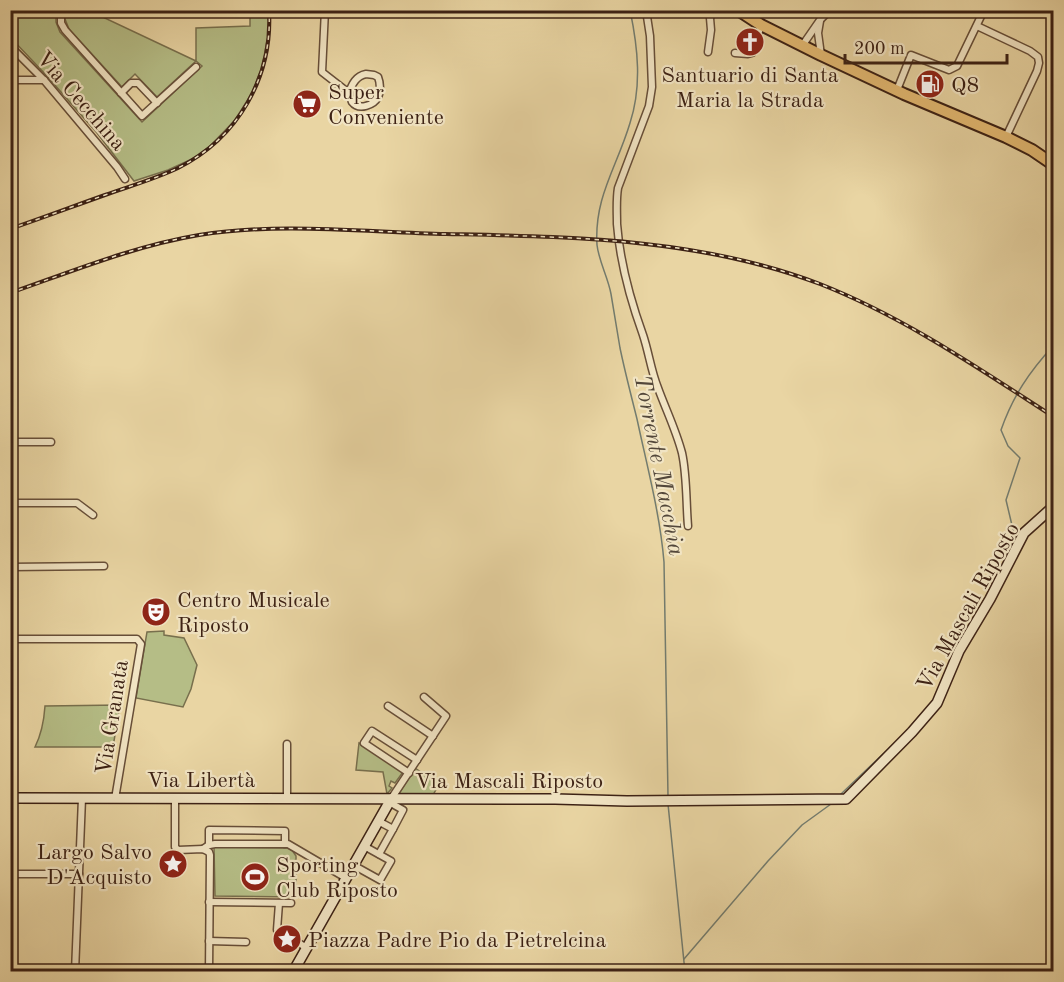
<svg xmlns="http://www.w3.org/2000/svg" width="1064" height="982" viewBox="0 0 1064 982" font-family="'Old Standard TT',serif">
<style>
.green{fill:#b5bd86;stroke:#786f4d;stroke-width:1.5}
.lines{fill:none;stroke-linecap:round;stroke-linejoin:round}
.stream{stroke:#737c6f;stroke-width:1.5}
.street-casing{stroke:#674e38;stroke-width:9}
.secondary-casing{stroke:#3c2114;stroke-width:12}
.primary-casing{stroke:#3c2114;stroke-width:14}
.street{stroke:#f1e4c3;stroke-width:6}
.secondary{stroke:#f1e4c3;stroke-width:9}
.primary{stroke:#e4ba72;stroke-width:10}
.rail-casing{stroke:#3c2114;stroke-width:4}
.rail{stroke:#f1e4c3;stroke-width:1.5;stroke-dasharray:4.5;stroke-linecap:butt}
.labels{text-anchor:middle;stroke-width:4.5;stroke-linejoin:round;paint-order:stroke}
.poi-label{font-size:22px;fill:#3c2114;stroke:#f1e4c3;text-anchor:start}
.street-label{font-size:22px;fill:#3c2114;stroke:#f1e4c3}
.water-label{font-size:24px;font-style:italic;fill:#53473a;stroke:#f1e4c3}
</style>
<rect width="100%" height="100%" fill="#e9d5a3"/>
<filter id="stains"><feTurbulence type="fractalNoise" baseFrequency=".00333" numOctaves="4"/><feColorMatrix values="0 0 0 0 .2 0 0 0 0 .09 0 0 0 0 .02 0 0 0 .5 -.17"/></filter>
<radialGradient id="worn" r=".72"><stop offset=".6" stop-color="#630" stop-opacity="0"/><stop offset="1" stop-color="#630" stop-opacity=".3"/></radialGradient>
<g class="green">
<polygon points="268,10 269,31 262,67 252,93 235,120 210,146 192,159 168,170 134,181 97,133 46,75 11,38 11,11 56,11 56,22 60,32 142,122 202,66 196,61 157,97 135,74 122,87 69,29 65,19 65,11 90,11 196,61 196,28 250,26 250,11"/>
<polygon points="164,631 164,635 184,638 197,665 191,689 183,707 136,698 147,632"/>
<path d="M120 705 113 747H35C42 733 44 721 45 706Z"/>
<polygon points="359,743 403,772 395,783 391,781 389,786 392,788 387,794 383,772 356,770"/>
<polygon points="415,768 439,784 433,795 399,794 399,793"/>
<polygon points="214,847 288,848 292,850 296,856 296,897 215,896"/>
</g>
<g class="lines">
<g class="stream">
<path d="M630 10C638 48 642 86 630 123 617 167 594 197 597 245 599 262 608 277 611 294 614 312 617 330 620 348 625 372 631 395 637 419 647 466 660 514 664 562L668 796"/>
<path d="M1005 559 1015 538 1006 500 1020 458 1008 446 1001 430C1013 396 1029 372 1054 345"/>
<polyline points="841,794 903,735 920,715"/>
<polyline points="668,804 685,972"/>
<polyline points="684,959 768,861 802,825 831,804"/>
</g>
<g class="street-casing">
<g id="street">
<polyline points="61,10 61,23 65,30 142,116 196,67"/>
<polyline points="325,10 322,72 349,93"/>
<path d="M646 10 650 36 652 87 649 106 618 188C616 200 617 212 617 224 620 263 630 299 643 335 649 353 651 371 658 388 666 410 676 430 682 453 687 476 686 502 688 526"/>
<polyline points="820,21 818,33 821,55"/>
<polyline points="977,26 1030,51 1038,57 1039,63 1037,71 1006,137"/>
<polyline points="10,46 44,80 117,167 125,179"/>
<polyline points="802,46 820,20 830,10"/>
<polyline points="708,52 711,30 710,18 714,10"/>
<polyline points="735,53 748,54 752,53 761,25"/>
<path d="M366 74 374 75 378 77C380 82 381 91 378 97 374 105 359 111 352 102 351 100 350 95 349 93 352 84 356 76 366 74Z"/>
<polyline points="10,80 44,80"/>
<polyline points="897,90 911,55 949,70 957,66 984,10"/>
<polyline points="121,93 131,83 138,83 157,103"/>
<polyline points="10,442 51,442"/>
<polyline points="10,503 77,503 93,515"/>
<polyline points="10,567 104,566"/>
<polyline points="10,639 137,639 141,644 115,799"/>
<polyline points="388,706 433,736"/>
<polyline points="409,773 364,743 372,731 417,760"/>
<polyline points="175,798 175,847 178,850 203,849 209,852 210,855 209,972"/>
<polyline points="287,798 287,744"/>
<polyline points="391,799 446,716 424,697"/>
<polyline points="389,802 403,810 393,829"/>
<polyline points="378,821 393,829 379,854"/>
<polyline points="209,845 209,830 285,831 285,844"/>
<polyline points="203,849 209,845 215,844 288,844 346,878"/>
<polyline points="353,865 380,880 391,861 364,846"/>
<polyline points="10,874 79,874"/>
<polyline points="209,902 291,903"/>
<polyline points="279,903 277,930 307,948"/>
<polyline points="209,941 246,942"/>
<polyline points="10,971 14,972"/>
<polyline points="75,972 82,798"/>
</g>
</g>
<g class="secondary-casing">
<g id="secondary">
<polyline points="10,798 555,799 627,801 846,799 850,795 912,732 937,703 959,651 990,599 1024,533 1054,506"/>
<polyline points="293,972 391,799"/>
</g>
</g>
<g class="primary-casing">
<polyline id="primary" points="738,10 761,25 821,55 904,94 1006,137 1032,150 1054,165"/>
</g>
<use href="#street" class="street"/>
<use href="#secondary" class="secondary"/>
<use href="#primary" class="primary"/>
<g class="rail-casing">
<g id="rail">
<path d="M10 229C42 218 74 206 105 195 130 186 155 179 178 168 238 138 273 77 269 10"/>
<path d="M10 293C73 271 134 246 199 235 281 222 364 232 446 234 574 237 699 238 820 284 904 317 978 368 1054 417"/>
</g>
</g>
<use href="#rail" class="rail"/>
</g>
<defs>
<g id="church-disc" transform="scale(1.5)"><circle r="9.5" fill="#8f2418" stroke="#f1e4c3"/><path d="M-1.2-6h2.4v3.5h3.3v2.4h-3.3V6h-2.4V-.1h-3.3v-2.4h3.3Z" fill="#fff"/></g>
<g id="fuel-disc" transform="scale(1.5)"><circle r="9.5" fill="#8f2418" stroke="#f1e4c3"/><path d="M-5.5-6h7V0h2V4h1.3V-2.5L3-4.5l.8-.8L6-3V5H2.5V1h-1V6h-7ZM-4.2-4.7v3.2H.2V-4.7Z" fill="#fff"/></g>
<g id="supermarket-disc" transform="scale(1.5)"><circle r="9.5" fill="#8f2418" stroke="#f1e4c3"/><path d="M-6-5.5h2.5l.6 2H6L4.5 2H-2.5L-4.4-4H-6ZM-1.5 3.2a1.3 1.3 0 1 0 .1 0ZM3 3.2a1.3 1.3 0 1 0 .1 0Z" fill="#fff"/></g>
<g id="theatre-disc" transform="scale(1.5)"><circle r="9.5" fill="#8f2418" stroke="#f1e4c3"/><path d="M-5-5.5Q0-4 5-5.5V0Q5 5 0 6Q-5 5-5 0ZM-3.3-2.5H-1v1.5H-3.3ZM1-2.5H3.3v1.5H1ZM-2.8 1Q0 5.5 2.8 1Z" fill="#fff"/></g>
<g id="sight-disc" transform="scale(1.5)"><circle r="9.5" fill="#8f2418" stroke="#f1e4c3"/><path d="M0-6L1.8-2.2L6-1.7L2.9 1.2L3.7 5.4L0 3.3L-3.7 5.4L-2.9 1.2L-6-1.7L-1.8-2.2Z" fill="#fff"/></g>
<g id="stadium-disc" transform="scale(1.5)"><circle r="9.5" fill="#8f2418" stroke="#f1e4c3"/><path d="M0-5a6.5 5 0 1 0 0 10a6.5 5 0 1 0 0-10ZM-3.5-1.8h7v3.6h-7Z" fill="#fff"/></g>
</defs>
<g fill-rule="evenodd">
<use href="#church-disc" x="750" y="42"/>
<use href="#fuel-disc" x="930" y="84"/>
<use href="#supermarket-disc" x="307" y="104"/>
<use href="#theatre-disc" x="156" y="612"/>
<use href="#sight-disc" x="173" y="864"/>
<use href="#stadium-disc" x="255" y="877"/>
<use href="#sight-disc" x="287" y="939"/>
</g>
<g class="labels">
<g class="poi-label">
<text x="750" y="82" text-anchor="middle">Santuario di Santa<tspan x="750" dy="25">Maria la Strada</tspan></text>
<text x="951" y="92">Q8</text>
<text x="328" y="99">Super<tspan x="328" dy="25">Conveniente</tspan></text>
<text x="177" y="607">Centro Musicale<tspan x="177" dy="25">Riposto</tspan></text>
<text x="152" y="859" text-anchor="end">Largo Salvo<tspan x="152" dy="25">D'Acquisto</tspan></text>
<text x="276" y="872">Sporting<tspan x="276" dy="25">Club Riposto</tspan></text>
<text x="308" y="947">Piazza Padre Pio da Pietrelcina</text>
</g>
<g class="street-label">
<text transform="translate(82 100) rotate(49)" y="8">Via Cecchina</text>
<text transform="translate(967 606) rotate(-61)" y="8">Via Mascali Riposto</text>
<text transform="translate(111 717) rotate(-81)" y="8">Via Granata</text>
<text x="201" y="787">Via Libertà</text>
<text x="509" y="788">Via Mascali Riposto</text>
</g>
<g class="water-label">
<text transform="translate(660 465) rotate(79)" y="8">Torrente Macchia</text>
</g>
</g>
<rect width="1064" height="982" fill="none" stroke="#e9d5a3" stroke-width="36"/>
<rect x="12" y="12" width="1040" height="958" fill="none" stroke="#3c2114" stroke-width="3"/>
<rect x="18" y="18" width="1028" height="946" fill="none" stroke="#3c2114" stroke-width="1.5"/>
<path d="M845 54v9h162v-9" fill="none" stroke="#3c2114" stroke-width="3"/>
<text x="854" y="54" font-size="18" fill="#3c2114" stroke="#f1e4c3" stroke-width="4.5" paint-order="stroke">200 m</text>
<rect width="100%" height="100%" filter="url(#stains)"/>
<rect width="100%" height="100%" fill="url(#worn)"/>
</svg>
